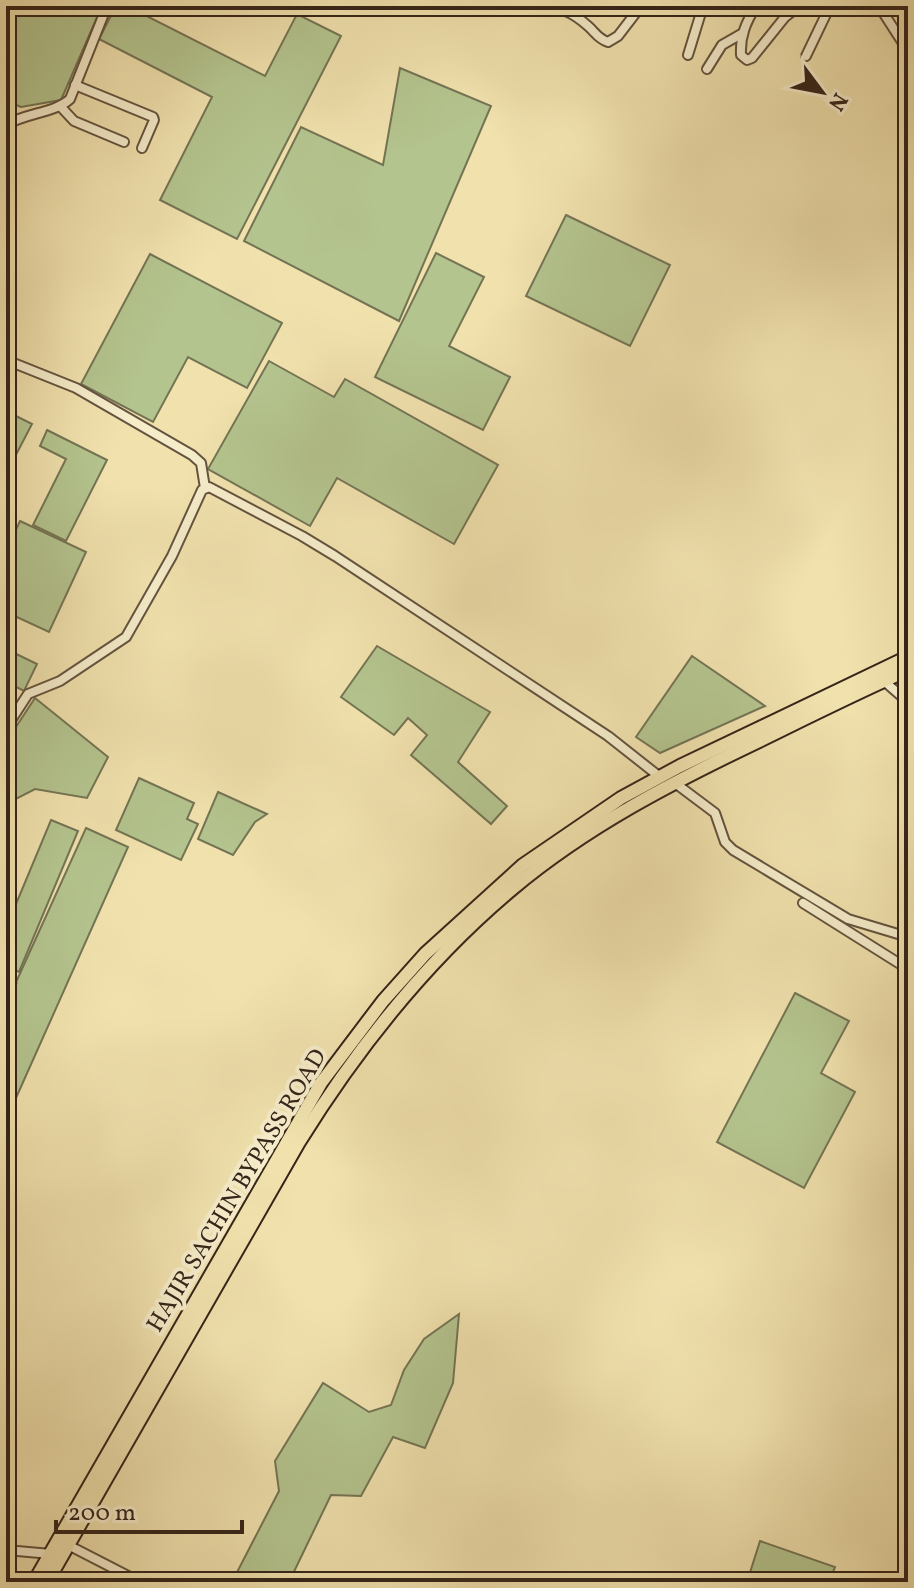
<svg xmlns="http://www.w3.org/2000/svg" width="914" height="1588" viewBox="0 0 914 1588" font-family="Vollkorn,serif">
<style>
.green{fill:#b4c48e;stroke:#747454;stroke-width:2}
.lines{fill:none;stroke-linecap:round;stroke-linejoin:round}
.minor-casing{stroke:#64533e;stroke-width:12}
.highway-casing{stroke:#352419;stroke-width:16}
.minor{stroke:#f5ecca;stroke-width:8}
.highway{stroke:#f0e1ad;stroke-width:12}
.labels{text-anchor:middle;stroke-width:8;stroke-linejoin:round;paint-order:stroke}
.street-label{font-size:24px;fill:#352419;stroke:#f5ecca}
</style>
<rect width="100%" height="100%" fill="#f0e1ad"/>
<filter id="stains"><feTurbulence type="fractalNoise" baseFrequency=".0025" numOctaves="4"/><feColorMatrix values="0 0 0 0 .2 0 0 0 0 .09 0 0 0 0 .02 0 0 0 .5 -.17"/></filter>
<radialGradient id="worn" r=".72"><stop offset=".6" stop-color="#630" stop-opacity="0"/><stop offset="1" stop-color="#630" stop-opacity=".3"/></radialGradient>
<g class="green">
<polygon points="6,6 102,6 61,100 21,107 6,101"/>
<polygon points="116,6 127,6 265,76 297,14 341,36 237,239 160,200 212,97 99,39"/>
<polygon points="400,68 491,106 399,321 244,241 301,127 383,165"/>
<polygon points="566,215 670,265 630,346 526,296"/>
<polygon points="436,253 484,277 449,346 510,377 483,430 375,377"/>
<polygon points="150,254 282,323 247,388 188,357 153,422 81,384"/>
<polygon points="269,361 334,397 345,379 498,465 454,544 337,478 310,526 208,469"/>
<polygon points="6,411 32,424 6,474"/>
<polygon points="47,430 107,460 66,541 33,525 66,459 40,446"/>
<polygon points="20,521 86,552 49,632 6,612 6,551"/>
<polygon points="377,646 490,712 458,762 507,806 491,824 411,755 427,735 408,718 394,735 341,697"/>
<polygon points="6,649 37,664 24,691 6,682"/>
<polygon points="692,656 765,706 660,753 636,737"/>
<polygon points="35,698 108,757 87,798 35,789 10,802 6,801 6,742"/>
<polygon points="139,778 194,803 187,819 198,824 181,860 116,830"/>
<polygon points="218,792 267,814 255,822 233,855 198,839"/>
<polygon points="51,820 78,831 19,972 6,966 6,928"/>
<polygon points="86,828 128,847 16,1098 6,1094 6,1006 17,982 6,998 6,974 17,980"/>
<polygon points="795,993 849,1021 821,1073 855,1092 804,1188 717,1142"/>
<polygon points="459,1314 453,1383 425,1448 393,1437 361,1496 331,1495 289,1582 241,1582 234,1578 279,1491 275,1461 323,1383 369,1412 391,1405 404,1370 424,1339"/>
<polygon points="760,1541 835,1567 829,1582 747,1582"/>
</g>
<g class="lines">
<g class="minor-casing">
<g id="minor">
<polyline points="402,6 409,9 413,6"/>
<path d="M542 6C563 9 571 11 588 26 595 32 598 39 608 42L618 36 641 6"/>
<path d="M756 6C746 22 740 36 741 55L747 60 752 58 785 17 799 6"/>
<polyline points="776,6 785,17"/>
<polyline points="879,6 908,51"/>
<polyline points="688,55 703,6"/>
<polyline points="806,56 830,6"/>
<polyline points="707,69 722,45 743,33"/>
<polyline points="75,85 153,117 154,120 142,148"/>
<polyline points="60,106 74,121 124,142"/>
<path d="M6 125C25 113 55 113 70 99L107 6"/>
<polyline points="6,360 76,388 192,455 201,463 205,488"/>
<polyline points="884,681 908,702"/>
<polyline points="6,728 28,694 60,681 126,637 172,556 202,490 209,487 302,536 335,556 608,736 660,777"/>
<polyline points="675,783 715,813 725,842 733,850 848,919 908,937"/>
<polyline points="803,903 908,969"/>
<polyline points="68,1545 140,1582"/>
<polyline points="6,1550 51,1554"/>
</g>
</g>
<g class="highway-casing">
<g id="highway">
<polyline points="34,1582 321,1083 383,1001 425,954 523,865 621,798 680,766 908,657"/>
<path d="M47 1582 299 1142C358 1047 426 961 512 889 587 826 673 782 761 740 810 716 858 692 908 670"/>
</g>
</g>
<use href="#minor" class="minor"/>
<use href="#highway" class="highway"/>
</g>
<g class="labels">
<g class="street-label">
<text transform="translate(236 1190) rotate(-59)" y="8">HAJIR SACHIN BYPASS ROAD</text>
</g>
</g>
<rect width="914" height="1588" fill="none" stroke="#f0e1ad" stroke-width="32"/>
<rect x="8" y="8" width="898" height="1572" fill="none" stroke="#352419" stroke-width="4"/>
<rect x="16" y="16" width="882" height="1556" fill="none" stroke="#352419" stroke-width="2"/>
<g transform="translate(822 92) rotate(122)" stroke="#f5ecca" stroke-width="6" paint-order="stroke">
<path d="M0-6L14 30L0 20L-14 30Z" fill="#352419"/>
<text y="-12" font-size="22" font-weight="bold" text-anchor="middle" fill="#352419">N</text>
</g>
<path d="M56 1520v12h186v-12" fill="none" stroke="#352419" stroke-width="4"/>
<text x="68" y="1520" font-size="24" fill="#352419" stroke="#f5ecca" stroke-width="6" paint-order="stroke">200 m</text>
<rect width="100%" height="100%" filter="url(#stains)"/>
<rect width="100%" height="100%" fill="url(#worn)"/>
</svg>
